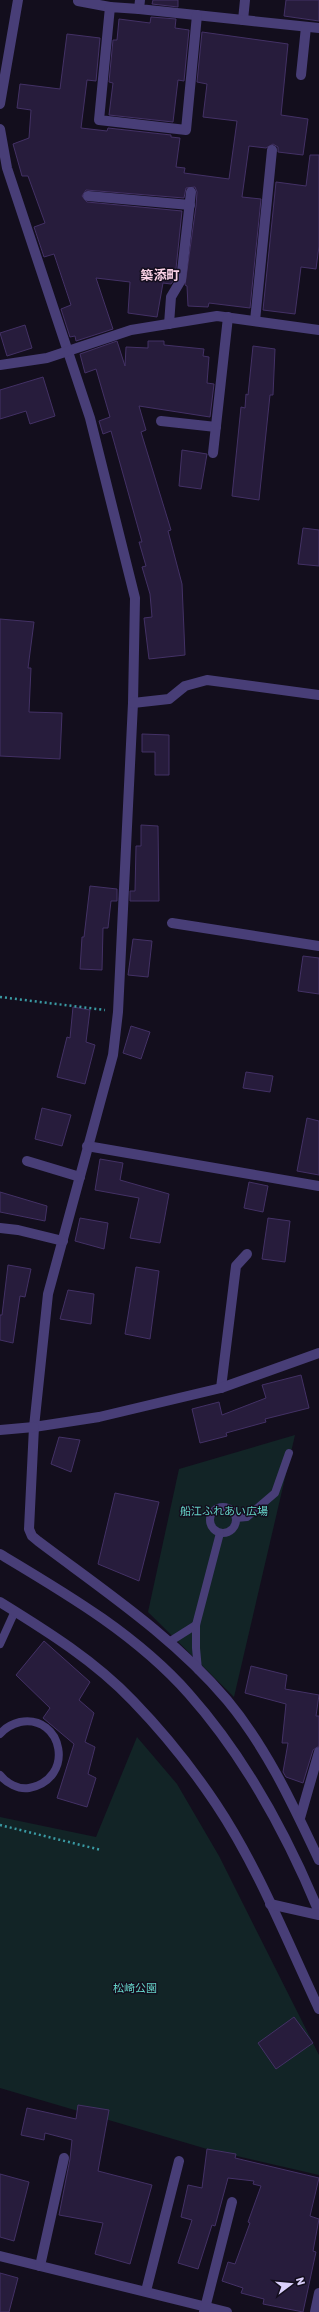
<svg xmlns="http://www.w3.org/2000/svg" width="319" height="2312" viewBox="0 0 319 2312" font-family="Rubik,'Noto Sans JP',sans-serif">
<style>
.green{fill:#122426}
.building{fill:#271c3c;stroke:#433165}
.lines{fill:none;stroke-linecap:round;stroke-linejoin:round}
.path{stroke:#3a9aa3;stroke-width:2.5;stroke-dasharray:2 3;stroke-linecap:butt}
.service{stroke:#483e77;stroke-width:8}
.pedestrian{stroke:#483e77;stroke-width:10}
.minor{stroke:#483e77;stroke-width:10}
.tertiary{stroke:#483e77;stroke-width:10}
.labels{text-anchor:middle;stroke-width:3;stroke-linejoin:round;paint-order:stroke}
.park-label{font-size:11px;fill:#64d1c6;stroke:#130e1d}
.quarter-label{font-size:13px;font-weight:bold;fill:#fad1e5;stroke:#130e1d}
</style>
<rect width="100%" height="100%" fill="#130e1d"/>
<g class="green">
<polygon points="295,1435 234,1697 148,1612 179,1469"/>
<polygon points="137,1737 177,1784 219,1856 319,2055 319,2175 207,2149 0,2088 0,1817 96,1837"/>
</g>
<g class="building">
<polygon points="153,0 178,0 178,7 152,4"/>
<polygon points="286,0 319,0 319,21 284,16"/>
<polygon points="151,17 176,19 175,28 189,30 184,81 178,80 173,122 109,115 113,83 109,82 113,40 117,40 119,19 150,23"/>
<polygon points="202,32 288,44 281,115 308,119 303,155 278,152 278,147 273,144 266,148 249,146 242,197 261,199 250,308 209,303 208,307 188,306 187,286 185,285 196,206 197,192 195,187 186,188 184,198 86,190 82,196 87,202 182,211 175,278 171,284 163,283 157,317 128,313 130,282 96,278 113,329 76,341 75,336 70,337 61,309 71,305 54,254 44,257 34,227 45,223 28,176 22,176 13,144 29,138 31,110 17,108 20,84 60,89 67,34 100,38 96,81 87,80 81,128 107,131 108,128 171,135 171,137 180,138 176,167 185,168 184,173 229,179 237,121 203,117 207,84 197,82"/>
<polygon points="310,155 319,155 319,246 316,269 301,267 295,314 263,310 276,182 306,186"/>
<polygon points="25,325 32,348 7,356 0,333"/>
<polygon points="117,341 125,366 126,347 148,348 148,341 164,341 164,345 204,349 203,356 209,357 207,383 214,384 210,417 139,406 146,430 141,432 171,530 168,531 182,584 185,655 149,659 144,618 152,617 150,594 142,567 146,566 139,542 142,542 111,431 103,434 99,421 110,417 96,369 85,373 80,354"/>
<polygon points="253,346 275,349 273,395 270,395 259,500 232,496 241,407 245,408 246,394 248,395"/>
<polygon points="43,377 55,416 30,424 26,411 0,419 0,390"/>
<polygon points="182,450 207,454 201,489 179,486"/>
<polygon points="303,528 319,530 319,566 298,564"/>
<polygon points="0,619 34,622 28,668 31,668 29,712 62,713 60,759 0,756"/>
<polygon points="142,734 169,735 169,775 155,775 155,752 142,752"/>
<polygon points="141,825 158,826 159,901 130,901 130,891 135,891 136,846 141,846"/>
<polygon points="90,886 117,889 117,901 111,901 108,928 103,928 102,970 80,969 82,937 84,937"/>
<polygon points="133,939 152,941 148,977 128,975"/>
<polygon points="303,956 319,958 319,994 298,991"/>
<polygon points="73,1007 90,1010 86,1042 95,1045 85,1084 57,1077 67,1037 70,1038"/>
<polygon points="131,1026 150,1032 141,1059 123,1053"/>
<polygon points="246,1072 273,1076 270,1092 243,1088"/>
<polygon points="42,1108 71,1115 62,1146 35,1139"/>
<polygon points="307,1118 319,1121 319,1175 297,1171"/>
<polygon points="100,1159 123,1163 120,1180 169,1194 160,1243 130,1238 139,1198 95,1190"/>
<polygon points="249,1182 268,1186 263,1212 244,1208"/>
<polygon points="0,1192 47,1206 45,1221 0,1212"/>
<polygon points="80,1218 108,1223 104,1249 75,1241"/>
<polygon points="268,1218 290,1221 285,1262 262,1259"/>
<polygon points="8,1265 31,1269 25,1297 20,1296 13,1343 0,1340 0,1315 2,1315"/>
<polygon points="136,1267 159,1271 150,1339 125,1334"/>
<polygon points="68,1290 94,1294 91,1324 60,1319"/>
<polygon points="301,1375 309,1408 265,1419 266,1422 226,1433 227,1436 200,1443 192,1409 219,1402 222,1415 266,1398 262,1385"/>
<polygon points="59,1437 80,1440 71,1472 51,1464"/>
<polygon points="115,1493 159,1502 139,1581 98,1564"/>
<polygon points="44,1641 90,1682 79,1700 94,1713 85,1742 95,1747 88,1774 96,1778 87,1807 57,1798 74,1744 43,1718 50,1708 16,1675"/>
<polygon points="251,1666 287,1675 285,1689 319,1695 316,1716 319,1716 319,1746 313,1750 303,1783 286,1777 283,1772 288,1743 282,1743 286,1704 245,1693"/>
<polygon points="294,2017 313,2043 276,2069 258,2043"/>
<polygon points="78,2105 109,2110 98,2171 152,2185 130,2264 95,2254 103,2223 59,2215 70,2159 72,2140 45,2133 44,2140 21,2135 27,2108 76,2119"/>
<polygon points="207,2149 236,2154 235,2158 319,2178 310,2216 319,2219 313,2251 316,2252 303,2312 263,2304 264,2299 241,2293 243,2288 222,2281 228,2262 235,2264 250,2223 248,2222 261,2186 253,2184 254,2181 228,2178 215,2226 212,2225 198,2269 178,2263 192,2220 181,2217 188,2185 202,2188"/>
<polygon points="0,2174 29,2182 14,2241 0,2237"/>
<polygon points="0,2273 18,2278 9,2312 0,2312"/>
</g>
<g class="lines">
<g class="path">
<polyline points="0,997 105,1010"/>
<polyline points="0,1825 101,1850"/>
</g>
<g class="service">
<circle cx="223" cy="1520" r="13"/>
<polyline points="236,1518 247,1517 275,1493 289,1453"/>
<polyline points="169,1642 196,1625"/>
<polyline points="0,1644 15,1611"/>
<polyline points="198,1670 196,1648 196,1625 220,1533"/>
<path d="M0 1734C5 1728 12 1724 20 1722 63 1714 76 1779 29 1788 19 1790 6 1783 0 1775"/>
</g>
<path class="pedestrian" d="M0 1554C67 1594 137 1635 189 1694 245 1757 287 1835 319 1912"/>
<g class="minor">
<polyline points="140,0 139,9 243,20 245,0"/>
<polyline points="78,1 110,7"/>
<polyline points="139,9 110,7 99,120 186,130 197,15"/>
<polyline points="243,20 319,28"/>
<polyline points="301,75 306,27"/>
<polyline points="0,104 18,0"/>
<path d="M0 129 7 168 90 418 135 598 133 703 118 1012 113 1055 48 1294 34 1427 29 1529 32 1536 38 1541C103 1590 174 1637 227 1700 267 1748 293 1805 319 1860"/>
<polyline points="88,196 190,205"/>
<polyline points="255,321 272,150"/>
<polyline points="169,324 171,297 181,280 191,192"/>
<polyline points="0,365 47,358 131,330 217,316 319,330"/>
<polyline points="161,421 216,427"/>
<polyline points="213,453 228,317"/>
<polyline points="133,703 169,699 185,686 207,680 319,695"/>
<polyline points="172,923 319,946"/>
<polyline points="87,1146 319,1186"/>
<polyline points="27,1161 80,1177"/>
<polyline points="0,1228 18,1230 63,1241"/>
<polyline points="221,1388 236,1266 247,1254"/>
<polyline points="34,1427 99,1417 221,1388 319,1353"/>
<path d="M0 1602C47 1631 95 1661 133 1701 163 1732 192 1768 216 1804 258 1867 287 1941 319 2009"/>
<polyline points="300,1818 319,1752"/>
<polyline points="270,1904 319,1915"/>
<polyline points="0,2256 227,2312"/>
<polyline points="40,2266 64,2158"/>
<polyline points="146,2291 179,2161"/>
<polyline points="204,2312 232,2202"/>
<polyline points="315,2312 319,2293"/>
</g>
<polyline class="tertiary" points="0,1430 34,1427"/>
</g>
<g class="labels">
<g class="park-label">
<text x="224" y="1515">船江ふれあい広場</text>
<text x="135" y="1992">松崎公園</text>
</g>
<g class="quarter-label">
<text x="160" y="280">築添町</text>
</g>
</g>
<g transform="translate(291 2284) rotate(74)" stroke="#130e1d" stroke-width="3" paint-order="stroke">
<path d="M0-3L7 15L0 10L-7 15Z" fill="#dacffa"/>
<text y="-6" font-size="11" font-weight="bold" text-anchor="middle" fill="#dacffa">N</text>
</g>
</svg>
